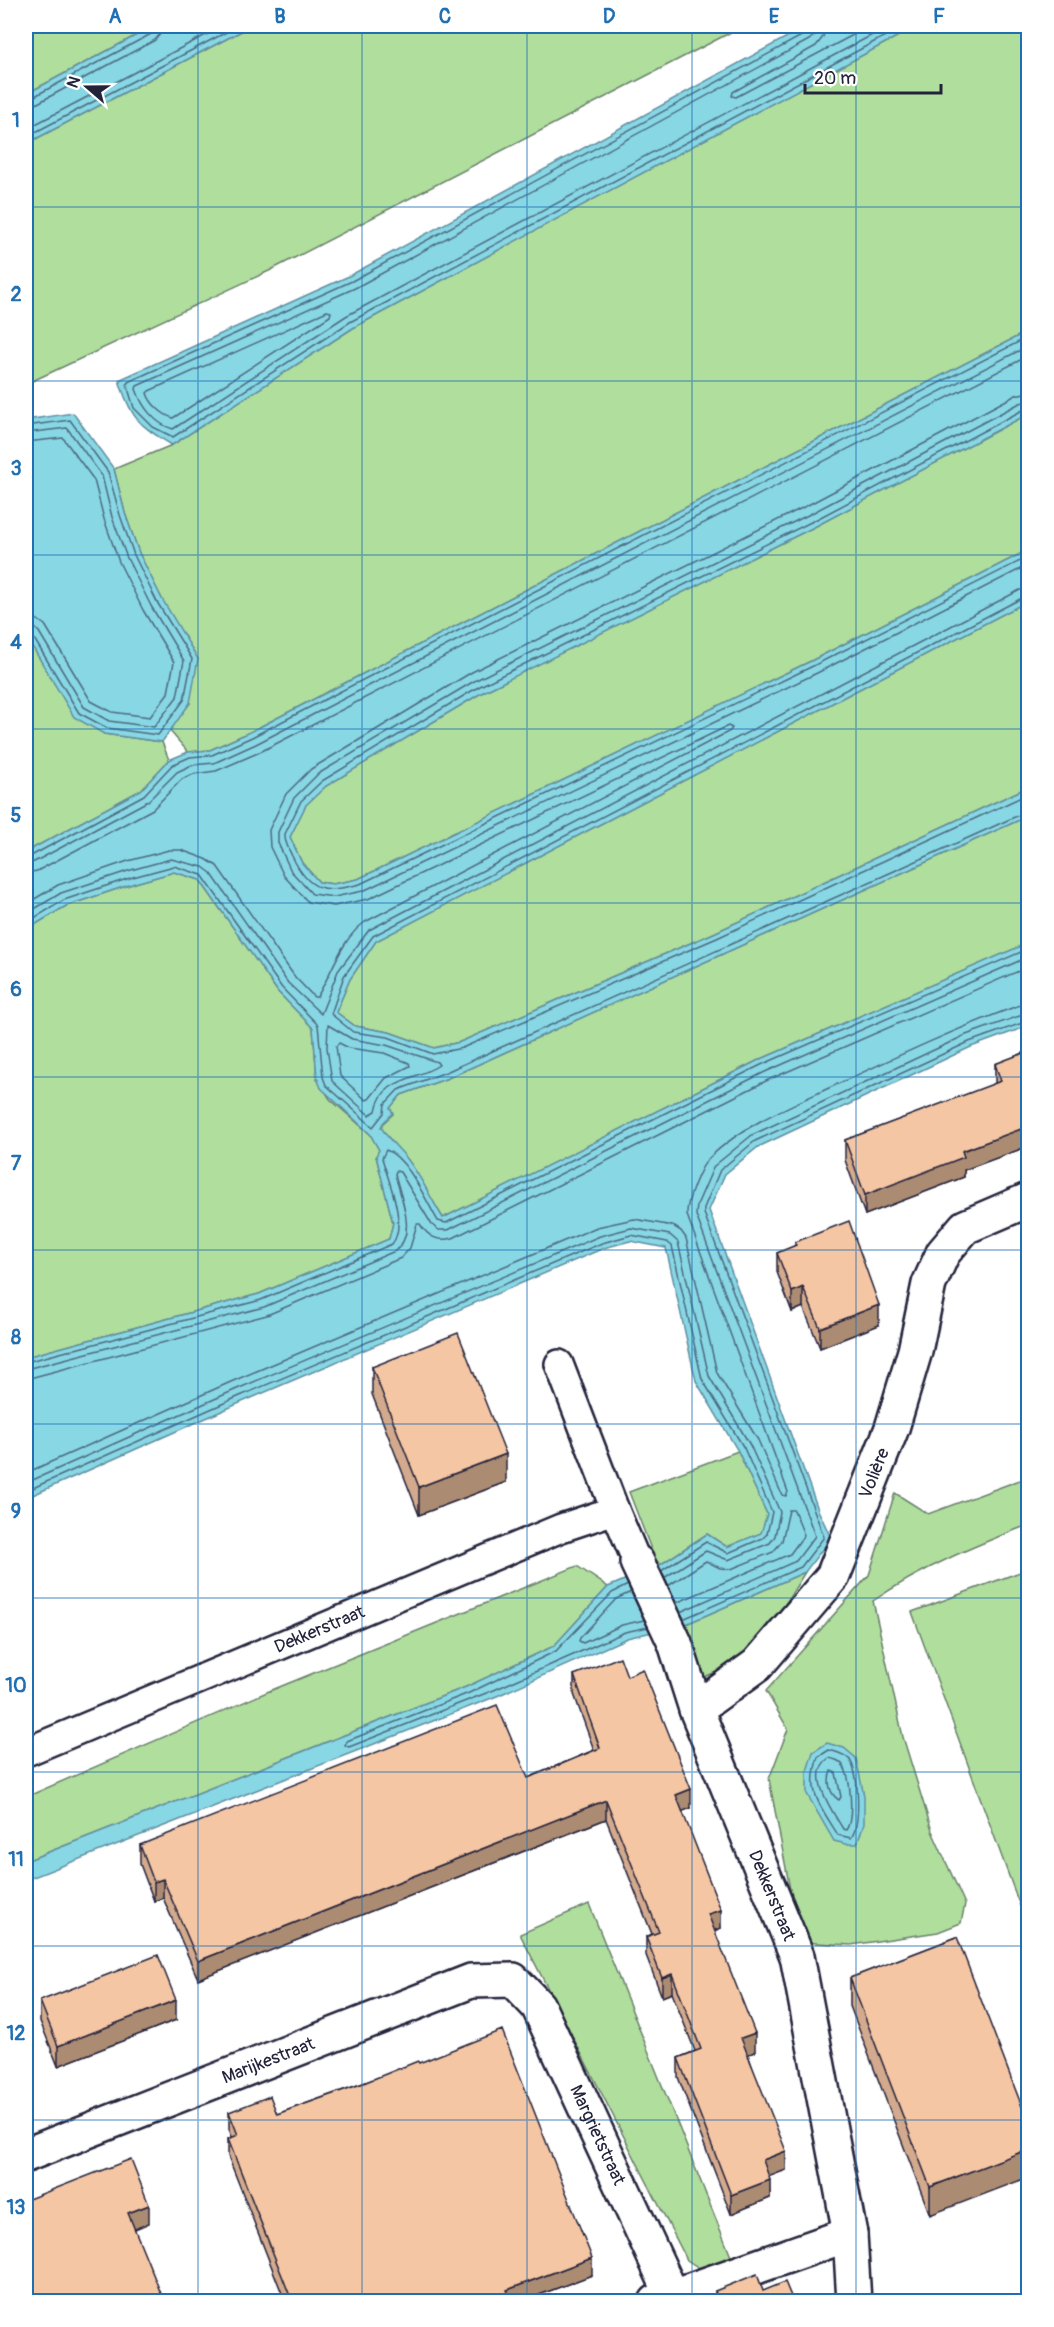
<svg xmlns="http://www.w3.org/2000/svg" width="1054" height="2327" viewBox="0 0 1054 2327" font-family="Pangolin,sans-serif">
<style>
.green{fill:#b0de9d;stroke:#69806c;stroke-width:1.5}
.water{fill:#88d7e5;stroke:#5f8fa1;stroke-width:1.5}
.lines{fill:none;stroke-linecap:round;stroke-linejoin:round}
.shore{stroke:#4b6a7f;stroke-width:1.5}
.lane-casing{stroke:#22223b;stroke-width:32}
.street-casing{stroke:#22223b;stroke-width:38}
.lane{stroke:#fff;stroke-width:27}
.street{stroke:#fff;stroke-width:33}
.wall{fill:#d3aa8d;stroke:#22223b;stroke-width:1.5}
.shaded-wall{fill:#ac8b73;stroke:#22223b;stroke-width:1.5}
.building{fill:#f5c6a4;stroke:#22223b;stroke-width:1.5}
.grid{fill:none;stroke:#1f6fb2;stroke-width:1.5;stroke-opacity:0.55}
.labels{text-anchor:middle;stroke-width:6;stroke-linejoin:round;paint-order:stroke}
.street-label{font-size:18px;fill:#22223b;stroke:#fff}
.neatline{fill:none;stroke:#1f6fb2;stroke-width:2}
.grid-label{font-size:20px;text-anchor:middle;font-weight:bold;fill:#1f6fb2}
</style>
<rect width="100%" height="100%" fill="#fff"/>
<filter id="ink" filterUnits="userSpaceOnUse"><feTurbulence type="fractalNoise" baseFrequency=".0167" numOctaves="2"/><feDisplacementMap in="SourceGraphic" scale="12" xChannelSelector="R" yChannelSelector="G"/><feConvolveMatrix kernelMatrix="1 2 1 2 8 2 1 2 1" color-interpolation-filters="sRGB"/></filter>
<g filter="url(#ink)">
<g class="green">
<polygon points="26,26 154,26 26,94"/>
<polygon points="251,26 743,26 269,271 26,384 26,144"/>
<polygon points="917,26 1028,26 1028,331 250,732 210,750 188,752 169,730 190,703 162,599 139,553 125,513 114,469 172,445 353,328"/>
<polygon points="1028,414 1028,550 811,661 358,879 333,884 319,882 302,863 290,837 306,804 326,786 483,692 816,526"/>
<polygon points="1028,601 1028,787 714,933 460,1042 434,1048 389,1032 355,1026 336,1012 350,979 376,941"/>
<polygon points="26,636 47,669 104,734 162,742 169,760 141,790 26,852"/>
<polygon points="1028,816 1028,943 759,1060 443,1218 407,1159 391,1143 381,1128 383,1123 393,1114 390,1108 401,1095 448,1078"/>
<polygon points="174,872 200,880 278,992 313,1028 317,1078 330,1099 370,1134 379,1150 376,1156 393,1223 389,1239 259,1294 26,1357 26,930 66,906 135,883"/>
<polygon points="738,1451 767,1514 762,1533 727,1547 707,1534 660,1565 654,1557 629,1492"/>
<path d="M1028 1477V1525C974 1546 921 1568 873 1601L903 1737 932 1831 965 1904 961 1923 938 1932 851 1945 800 1942 769 1779 788 1729 766 1691 869 1575 895 1493 928 1514Z"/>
<polygon points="577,1566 608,1587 554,1646 466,1687 26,1861 26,1797 267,1692"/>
<polygon points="1028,1569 1028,1928 912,1612"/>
<polygon points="805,1572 770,1629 747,1659 702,1678 686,1624"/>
<polygon points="589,1904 732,2259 702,2270 687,2260 520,1934"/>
</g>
<g class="water">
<polygon points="154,26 251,26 26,144 26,94"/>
<path d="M807 26H917L353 328 172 445C137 424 131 418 119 380L349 276Z"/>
<path d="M1028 331V414L816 526 483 692 326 786 306 805 290 837 302 863 319 882 333 884 358 879 811 661 1028 550V601L376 941 350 979 336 1012 355 1026 389 1032 434 1048 460 1042 714 933 1028 787V816L448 1078 401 1095 390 1108 393 1113 383 1123 381 1127C390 1142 399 1148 408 1160 422 1178 431 1199 443 1218L759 1060 1028 943V1026L971 1047 758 1147 725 1174 709 1210 819 1512 831 1538 805 1572 686 1624 627 1638 497 1696 26 1880V1861L466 1687 554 1646 608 1587 660 1565 707 1534 727 1547 761 1533 767 1514 738 1451 696 1381 666 1248 630 1241 604 1248 242 1402 26 1498V1357L259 1294 389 1239 393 1223 376 1156 379 1150 370 1134 321 1088 317 1078 313 1028 278 992 200 880 174 872 135 883 66 906 26 930V852L141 790 169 760 188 752 210 750 250 732Z"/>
<polygon points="73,413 114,469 125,513 139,553 162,599 198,659 190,703 162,742 104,734 74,717 26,636 26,420"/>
<polygon points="827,1743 844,1748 856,1758 864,1796 864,1824 857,1844 846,1844 834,1841 807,1794 807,1771 813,1752"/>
</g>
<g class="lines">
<g class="shore">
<polyline points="809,26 805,34 352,281 128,382 127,385 134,408 153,427 173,437 350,322 904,26"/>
<path d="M817 26 815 35 809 40 355 288 137 386 136 389C142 407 155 424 173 429L346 316 889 26"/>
<polyline points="826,26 823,37 816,46 733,92 732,96 736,97 870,26"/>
<polyline points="26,99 31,98 151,34 155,26"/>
<polyline points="26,106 34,105 155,40 161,33 163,26"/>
<polyline points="26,129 223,26"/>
<polyline points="26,137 238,26"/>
<path d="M327 311 331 312 330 316 173 418C163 415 150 404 147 393L149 391Z"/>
<polyline points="1028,401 1020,403 810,514 476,680 318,774 294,798 278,832 278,843 291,871 312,894 334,897 363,891 817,673 1028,565"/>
<path d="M1028 409 1023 410 813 521 480 686 322 781 301 801 285 834C284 842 289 849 292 856 309 892 324 893 360 884L813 666 1028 557"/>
<polyline points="26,426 70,420 108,472 120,515 134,555 157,602 192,659 184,700 158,735 107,728 79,713 33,637 26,633"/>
<polyline points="26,433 67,428 102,476 112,517 127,558 151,606 184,661 177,697 154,727 109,721 84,707 39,632 34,627 26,626"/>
<polyline points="26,442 63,438 94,480 104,519 119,562 143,610 174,662 168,693 150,717 112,712 91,701 45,625 35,618 26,617"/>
<polyline points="1028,596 1024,597 373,936 344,976 331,1014 353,1032 388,1037 433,1054 462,1048 717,938 1028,794"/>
<polyline points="26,857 31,856 144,795 172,765 190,757 212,755 252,737 1028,337"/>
<polyline points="26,864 34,862 148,801 177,772 192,765 214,763 256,744 1028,346"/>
<polyline points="26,873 37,871 153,809 182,779 194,774 216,771 260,752 1028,356"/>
<path d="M26 904 58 885 128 861 169 850H181L206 859 217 866 295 977 314 997H317C332 973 341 939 365 922L730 731 732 728 728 726 368 899 334 906 308 902 284 876 270 847 269 830 286 794 311 769 472 672 806 506 1016 395 1028 392"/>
<polyline points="26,914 61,893 131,870 171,859 203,867 211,873 288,983 321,1014 338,971 369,930 1020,590 1028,589"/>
<polyline points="26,923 64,900 133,877 174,866 202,875 282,988 318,1025 323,1077 326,1085 373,1127 384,1113 385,1104 398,1090 446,1072 1028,811"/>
<path d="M328 1025 352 1039 386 1045 437 1062 439 1065C417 1080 381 1078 376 1111L369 1115 332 1081 327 1048Z"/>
<polygon points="339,1043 349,1048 384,1053 409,1063 410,1066 386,1078 369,1099 366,1100 340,1076 336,1046"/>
<path d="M26 1362 261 1300 392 1244C408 1225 388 1180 382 1158L386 1150C408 1158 426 1201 438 1221L446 1223 761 1065 1028 949"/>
<path d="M26 1369 264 1307 395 1251C418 1234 400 1196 395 1174L396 1171 400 1172 432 1225 439 1230H448L765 1072 1028 957"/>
<path d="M26 1379 267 1315 401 1258 410 1248 417 1224H420C428 1237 438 1242 453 1238L768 1080 1028 967"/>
<path d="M26 1473 233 1381 597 1227 634 1219 673 1226 681 1231 686 1238 717 1373 758 1440 782 1495 786 1496 788 1492 687 1215C686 1202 700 1166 710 1157 748 1121 798 1103 844 1081 902 1054 960 1027 1020 1005L1028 1004"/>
<polyline points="26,1483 237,1389 600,1236 631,1228 670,1235 678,1242 709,1376 750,1445 780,1512 775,1536 770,1543 728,1560 706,1551 664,1578"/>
<polyline points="26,1491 240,1396 602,1243 631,1235 667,1242 672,1246 702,1379 744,1448 772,1512 767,1534 763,1538 728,1553 706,1542 661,1571"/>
<polyline points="628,1585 612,1593 556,1651 469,1693 347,1741 345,1745 349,1747 494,1690 625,1632 648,1627"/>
<polyline points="668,1586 706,1561 720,1568 731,1569 773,1552 782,1541 789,1510 794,1510 804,1535 790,1554 676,1603"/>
<polyline points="631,1592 616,1599 580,1638 579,1641 583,1643 622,1625 644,1620"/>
<polyline points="680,1612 796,1561 815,1536 696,1215 697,1205 714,1166 752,1135 966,1035 1028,1013"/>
<polyline points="683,1619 801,1567 824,1537 704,1213 704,1208 720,1170 755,1141 969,1042 1028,1021"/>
<path d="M829 1750C836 1752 845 1754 850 1760 859 1774 861 1825 851 1838L838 1835C820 1805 806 1793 818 1757Z"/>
<path d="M829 1758C834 1759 839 1760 842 1764 851 1774 854 1819 846 1830L843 1829C833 1812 805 1774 829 1758Z"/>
<path d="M831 1771 836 1773 841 1797 839 1800C829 1794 827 1781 831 1771Z"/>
</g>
<g class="lane-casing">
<g id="lane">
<polyline points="559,1364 615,1510"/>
<path id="s1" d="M26 1752 561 1528 615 1510 637 1562"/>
</g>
</g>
<g class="street-casing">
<g id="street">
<path id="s2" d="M637 1562 675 1643 696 1709 797 1956 850 2234 854 2302"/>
<path id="s3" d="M696 1709 757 1665 833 1576 892 1428 915 1351 929 1284 943 1253 965 1227 1028 1200"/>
<path id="s4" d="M26 2155 471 1981 513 1980 538 2006 672 2295"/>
<polyline points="656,2302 850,2234"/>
</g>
</g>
<use href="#lane" class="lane"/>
<use href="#street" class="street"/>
</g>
<g class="wall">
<polygon points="1029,1051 1029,1146 964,1170 964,1177 865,1215 845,1160 845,1140 995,1084 995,1064"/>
<polygon points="795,1242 879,1325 820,1348 803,1307 792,1312 777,1272 777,1253 795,1246"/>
<polygon points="372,1367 506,1482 419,1515 372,1394"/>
<polygon points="574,1675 627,1676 691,1808 682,1811 721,1928 714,1931 755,2052 748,2054 786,2170 769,2176 770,2198 731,2214 678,2077 678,2058 695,2051 672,1993 662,1997 646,1955 646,1937 652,1934 606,1819 198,1979 163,1898 154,1901 140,1864 140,1845 528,1778 594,1750 574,1694"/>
<polygon points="957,1937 930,2215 850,2006 850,1978"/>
<polygon points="40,2001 176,2020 58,2066 40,2021"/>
<polygon points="419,2063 592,2275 523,2301 285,2301 228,2156 228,2139 232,2137 229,2129 229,2112 277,2114"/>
<polygon points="715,2291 763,2291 793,2301 715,2301"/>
</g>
<g class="shaded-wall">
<polygon points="1029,1126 1029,1146 964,1170 964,1177 865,1215 865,1195 962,1151"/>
<polygon points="803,1287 803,1307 792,1312 792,1292"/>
<polygon points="879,1305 879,1325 820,1348 820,1328"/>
<polygon points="506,1454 506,1482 419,1515 419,1487"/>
<polygon points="691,1789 691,1808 676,1814 676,1795"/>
<polygon points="606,1800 606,1819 198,1979 198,1961"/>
<polygon points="163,1879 163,1898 154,1901 154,1882"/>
<polygon points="721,1910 721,1928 708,1933 708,1914"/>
<polygon points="672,1974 672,1993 662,1997 662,1978"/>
<polygon points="176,2000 176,2020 58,2066 58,2046"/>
<polygon points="755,2033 755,2052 741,2057 741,2038"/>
<polygon points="1029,2149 1029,2177 930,2215 930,2187"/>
<polygon points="786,2151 786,2170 763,2179 763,2160"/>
<polygon points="770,2180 770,2198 731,2214 731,2195"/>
<polygon points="149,2205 149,2223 128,2232 128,2213"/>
<polygon points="592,2258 592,2275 523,2301 493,2301 507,2290"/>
</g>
<g class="building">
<polygon points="1029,1051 1029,1126 962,1151 964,1157 865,1195 845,1140 1001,1081 995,1064"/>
<polygon points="849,1221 879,1305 820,1328 803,1287 792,1292 777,1253 796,1245 795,1242"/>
<polygon points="458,1333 506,1454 419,1487 372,1367"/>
<polygon points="620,1657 627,1676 643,1669 691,1789 676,1795 721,1910 708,1914 755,2033 741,2038 786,2151 763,2160 770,2180 731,2195 678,2058 701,2049 672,1974 662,1978 646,1937 659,1932 606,1800 198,1961 163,1879 154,1882 140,1845 497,1705 528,1778 600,1748 574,1675"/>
<polygon points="957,1937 1029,2125 1029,2149 930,2187 850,1978"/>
<polygon points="158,1955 176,2000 58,2046 40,2001"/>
<polygon points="502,2030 592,2258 507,2290 509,2295 493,2301 292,2301 228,2139 238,2135 229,2112 270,2096 277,2114 361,2084 418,2061 419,2063"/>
<polygon points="131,2159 149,2205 128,2213 164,2301 26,2301 26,2200"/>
<polygon points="757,2274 763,2291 785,2282 793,2301 719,2301 715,2291"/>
</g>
</g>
<path class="grid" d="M198 26V2302M362 26V2302M527 26V2302M692 26V2302M856 26V2302M26 207H1028M26 381H1028M26 555H1028M26 729H1028M26 903H1028M26 1077H1028M26 1250H1028M26 1424H1028M26 1598H1028M26 1772H1028M26 1946H1028M26 2120H1028"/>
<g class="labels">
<g class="street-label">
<text dy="6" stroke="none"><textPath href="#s3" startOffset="303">Volière</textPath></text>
<text dy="6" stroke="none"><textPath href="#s1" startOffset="318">Dekkerstraat</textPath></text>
<text dy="6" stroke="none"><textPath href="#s2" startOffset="360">Dekkerstraat</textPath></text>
<text dy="6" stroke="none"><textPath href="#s4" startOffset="260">Marijkestraat</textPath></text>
<text dy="6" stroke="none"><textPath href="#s4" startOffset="698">Margrietstraat</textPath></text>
</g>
</g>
<rect width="1054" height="2327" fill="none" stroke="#fff" stroke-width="66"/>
<g transform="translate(87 87) rotate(290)" stroke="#ffffff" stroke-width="4.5" paint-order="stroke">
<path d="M0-4.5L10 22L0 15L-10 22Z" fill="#22223b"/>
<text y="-9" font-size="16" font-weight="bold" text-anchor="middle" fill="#22223b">N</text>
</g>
<path d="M805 84v9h136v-9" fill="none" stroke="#22223b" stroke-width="3"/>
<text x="814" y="84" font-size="18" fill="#22223b" stroke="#ffffff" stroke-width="4.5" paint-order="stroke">20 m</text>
<rect x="33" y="33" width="988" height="2261" class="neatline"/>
<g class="grid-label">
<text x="115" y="23">A</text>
<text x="280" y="23">B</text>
<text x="445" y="23">C</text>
<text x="609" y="23">D</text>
<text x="774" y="23">E</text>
<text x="939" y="23">F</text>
<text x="16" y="127">1</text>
<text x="16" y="301">2</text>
<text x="16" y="475">3</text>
<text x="16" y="649">4</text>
<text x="16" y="822">5</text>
<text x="16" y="996">6</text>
<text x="16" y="1170">7</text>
<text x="16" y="1344">8</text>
<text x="16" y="1518">9</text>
<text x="16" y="1692">10</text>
<text x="16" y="1866">11</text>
<text x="16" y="2040">12</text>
<text x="16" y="2214">13</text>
</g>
</svg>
